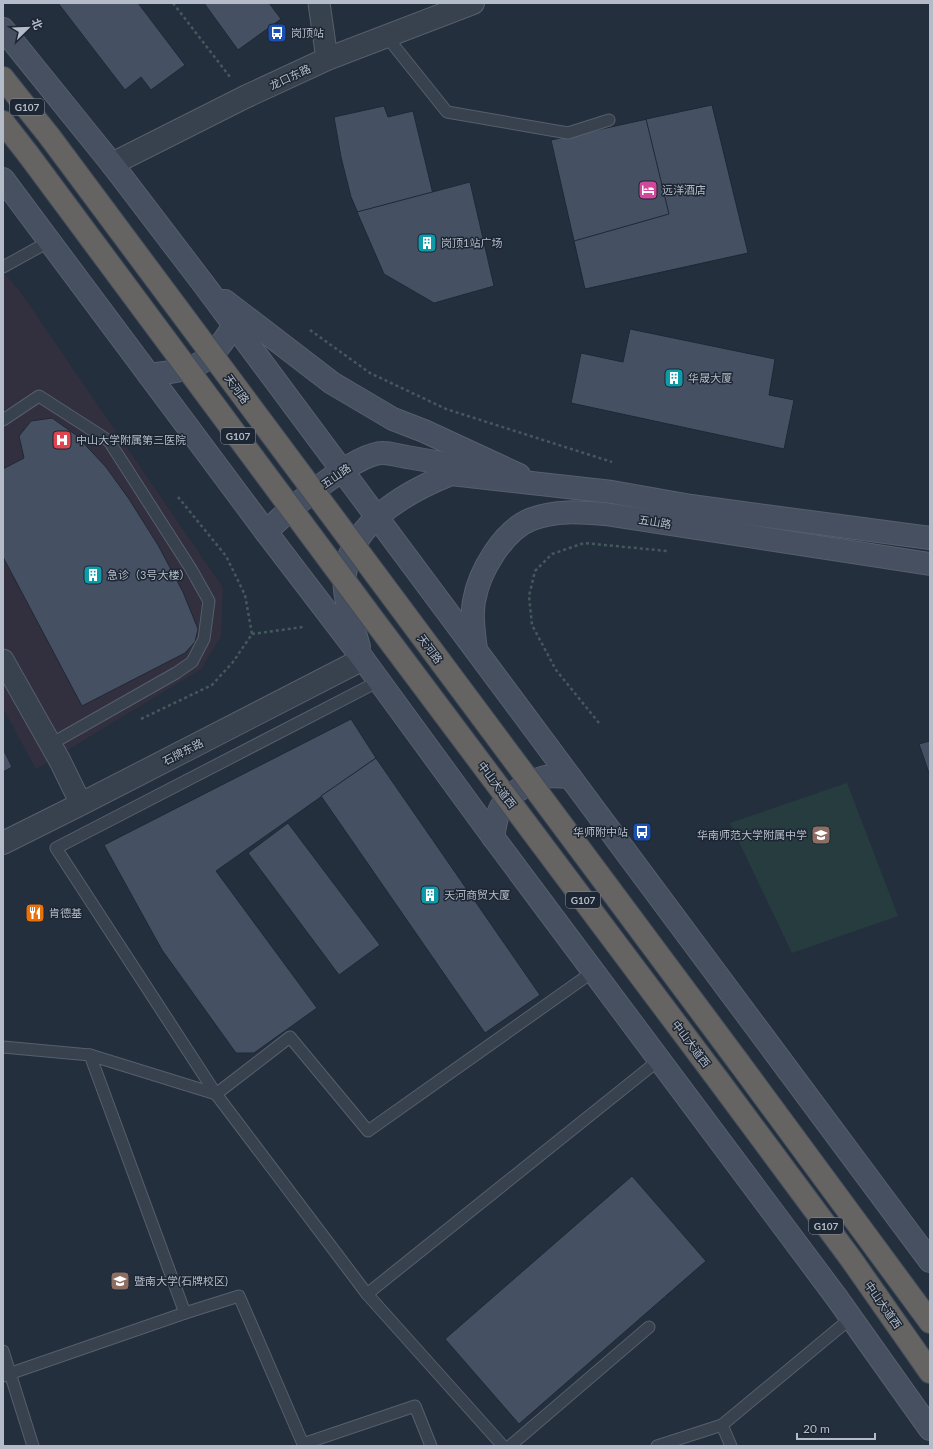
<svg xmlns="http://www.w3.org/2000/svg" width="933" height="1449" viewBox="0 0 933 1449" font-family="Lato,'Noto Sans SC',sans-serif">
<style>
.medical{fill:#32303f}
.green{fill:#263c3f}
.building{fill:#455162;stroke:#1f2835}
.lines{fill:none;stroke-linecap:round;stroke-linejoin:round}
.service-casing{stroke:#565f6c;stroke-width:13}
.minor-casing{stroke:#565f6c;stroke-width:23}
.tertiary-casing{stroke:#565f6c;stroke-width:24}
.secondary-casing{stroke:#565f6c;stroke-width:24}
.trunk-casing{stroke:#434c59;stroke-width:24}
.path{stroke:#44595c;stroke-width:2.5;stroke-dasharray:3 3;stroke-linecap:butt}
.service{stroke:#38414e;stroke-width:11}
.minor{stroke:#38414e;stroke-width:21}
.tertiary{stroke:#38414e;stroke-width:22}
.secondary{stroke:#465061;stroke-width:22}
.trunk{stroke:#656462;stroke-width:22}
.trunk-bridge-casing{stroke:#434c59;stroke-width:24;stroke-linecap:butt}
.trunk-bridge{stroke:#656462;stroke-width:22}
.labels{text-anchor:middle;stroke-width:3;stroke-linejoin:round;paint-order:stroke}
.shield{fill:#1d2633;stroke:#878f9c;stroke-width:1}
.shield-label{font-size:10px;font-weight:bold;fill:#b4bcc9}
.poi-label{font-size:11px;fill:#b4bcc9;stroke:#1d2633;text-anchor:start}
.street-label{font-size:11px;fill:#b4bcc9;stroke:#1d2633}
</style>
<rect width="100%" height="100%" fill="#242f3e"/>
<polygon class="medical" points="3,272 21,293 223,588 221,636 201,669 36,769 3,708"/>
<polygon class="green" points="847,783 898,916 792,953 730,823"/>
<g class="building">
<polygon points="58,3 138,3 185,65 151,90 141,77 125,90"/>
<polygon points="204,3 269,3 281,19 238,50"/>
<polygon points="712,105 748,253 585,289 551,140"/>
<polygon points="712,105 748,253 585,289 574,241 669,214 646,119"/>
<polygon points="384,106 388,117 413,111 440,223 482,241 464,276 411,245 371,243 351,197 341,157 334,117"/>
<polygon points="470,182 494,286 434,303 384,274 357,212"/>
<polygon points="630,329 775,359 769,395 794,400 784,449 571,403 581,353 623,362"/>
<polygon points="52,418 76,435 106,467 129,499 158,545 183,592 198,629 195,642 185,653 82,706 3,557 3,469 24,458 19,436 31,421"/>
<polygon points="351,719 376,758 216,871 317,1008 254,1053 236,1053 162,950 104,845"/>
<polygon points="930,741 930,776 919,744"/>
<polygon points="3,749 12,767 3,772"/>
<polygon points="376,758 540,995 485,1033 321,796"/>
<polygon points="288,823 380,945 339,975 248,853"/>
<polygon points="632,1176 706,1261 519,1424 445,1339"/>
</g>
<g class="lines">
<g class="service-casing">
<g id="service">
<polyline points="387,37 447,112 568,133 609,120"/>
<polyline points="3,267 50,241"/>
<polyline points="3,420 39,396 109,441 191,569 209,601 204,639 192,662 176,673 51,744"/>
<polyline points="379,681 56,848 216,1094 290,1037 368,1131 594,971"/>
<polyline points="3,1047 90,1055 185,1313 239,1296 303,1444 415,1406 431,1446"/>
<polyline points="90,1055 216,1094 367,1294 503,1446"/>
<polyline points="367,1294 659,1060"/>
<polyline points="3,1351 33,1446"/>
<polyline points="3,1376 185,1313"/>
<polyline points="722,1425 731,1446"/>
<polyline points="510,1446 649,1327"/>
<polyline points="657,1446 722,1425 851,1318"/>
</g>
</g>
<g class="minor-casing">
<g id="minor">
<polyline points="319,3 327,59"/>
<polyline points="3,660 60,761 81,804"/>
</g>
</g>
<g class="tertiary-casing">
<g id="tertiary">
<polyline points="112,164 245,97 327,59 473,3"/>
<polyline points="3,843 81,804 363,659"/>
</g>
</g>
<g class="secondary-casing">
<g id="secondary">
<polyline points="3,29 112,164 205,286 930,1261"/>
<polyline points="3,179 266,532 363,659 493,837 837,1298 930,1429"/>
<polyline points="225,301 332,383 393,419 424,431 519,475"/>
<path d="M149 375C196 369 208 367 234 325"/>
<path d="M266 532C286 512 356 452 383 453 391 453 399 456 407 457 427 460 447 464 467 469"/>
<path d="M359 647C354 629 347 609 345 590 339 530 403 493 451 474L612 492 691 506 930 538"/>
<path d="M476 650C474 634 471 617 474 601 479 572 503 530 532 519 556 510 580 512 605 514L930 564"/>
<path d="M493 837C495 827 496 816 501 807 509 794 530 781 545 777 552 775 562 777 570 777"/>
</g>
</g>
<g class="trunk-casing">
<g id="trunk">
<polyline points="3,78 50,137"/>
<polyline points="3,122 28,154"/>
<polyline points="740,1064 930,1322"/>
<polyline points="719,1081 851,1259 930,1372"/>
</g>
</g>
<g class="path">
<polyline points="173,3 230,77"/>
<polyline points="310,330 370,373 446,409 612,462"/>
<polyline points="252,634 303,627"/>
<polyline points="141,719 212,685 233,662 252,634 245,595 226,556 178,497"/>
<polyline points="599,723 556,670 532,625 529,596 535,571 552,554 584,543 667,551"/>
</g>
<use href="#service" class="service"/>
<use href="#minor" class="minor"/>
<use href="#tertiary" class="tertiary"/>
<use href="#secondary" class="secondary"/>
<use href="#trunk" class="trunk"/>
<g class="trunk-bridge-casing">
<g id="trunk-bridge">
<polyline points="50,137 740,1064"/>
<polyline points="28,154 373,619 719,1081"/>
</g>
</g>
<use href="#trunk-bridge" class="trunk-bridge"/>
</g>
<defs>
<g id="bus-square" transform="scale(1)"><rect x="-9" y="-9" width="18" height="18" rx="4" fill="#1a4fb4" stroke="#1d2633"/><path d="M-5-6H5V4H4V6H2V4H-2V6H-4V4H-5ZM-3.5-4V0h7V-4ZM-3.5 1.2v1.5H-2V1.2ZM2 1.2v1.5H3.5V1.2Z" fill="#fff"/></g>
<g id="hotel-square" transform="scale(1)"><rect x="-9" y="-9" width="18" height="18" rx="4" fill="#d1479c" stroke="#1d2633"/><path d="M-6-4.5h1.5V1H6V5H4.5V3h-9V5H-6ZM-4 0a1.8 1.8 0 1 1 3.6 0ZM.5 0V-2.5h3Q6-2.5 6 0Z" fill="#fff"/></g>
<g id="building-square" transform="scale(1)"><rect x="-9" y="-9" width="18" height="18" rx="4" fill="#0f9aa8" stroke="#1d2633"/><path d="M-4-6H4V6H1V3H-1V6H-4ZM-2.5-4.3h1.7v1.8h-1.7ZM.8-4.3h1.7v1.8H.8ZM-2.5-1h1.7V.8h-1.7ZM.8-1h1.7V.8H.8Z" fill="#fff"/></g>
<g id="hospital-square" transform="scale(1)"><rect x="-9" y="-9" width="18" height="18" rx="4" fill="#e0444e" stroke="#1d2633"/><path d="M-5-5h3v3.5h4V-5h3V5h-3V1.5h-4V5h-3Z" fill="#fff"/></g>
<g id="school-square" transform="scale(1)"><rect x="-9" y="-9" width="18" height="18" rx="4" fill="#8d6e63" stroke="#1d2633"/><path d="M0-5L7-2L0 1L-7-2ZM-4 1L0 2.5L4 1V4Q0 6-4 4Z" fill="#fff"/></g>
<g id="restaurant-square" transform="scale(1)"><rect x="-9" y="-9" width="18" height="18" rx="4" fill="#e8710a" stroke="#1d2633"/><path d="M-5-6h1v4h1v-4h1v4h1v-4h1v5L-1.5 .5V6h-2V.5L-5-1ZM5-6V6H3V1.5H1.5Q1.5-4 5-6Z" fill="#fff"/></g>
<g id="university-square" transform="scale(1)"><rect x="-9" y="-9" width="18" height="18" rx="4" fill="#8d6e63" stroke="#1d2633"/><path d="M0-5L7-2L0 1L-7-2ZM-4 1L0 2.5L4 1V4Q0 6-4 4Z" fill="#fff"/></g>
</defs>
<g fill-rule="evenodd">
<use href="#bus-square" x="277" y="33"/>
<use href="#hotel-square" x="648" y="190"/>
<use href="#building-square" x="427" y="243"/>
<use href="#building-square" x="674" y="378"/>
<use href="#hospital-square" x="62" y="440"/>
<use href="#building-square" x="93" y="575"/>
<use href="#bus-square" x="642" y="832"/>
<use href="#school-square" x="821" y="835"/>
<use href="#building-square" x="430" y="895"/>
<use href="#restaurant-square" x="35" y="913"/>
<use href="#university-square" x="120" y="1281"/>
</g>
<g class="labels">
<g class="shield">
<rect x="10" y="99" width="34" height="16" rx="3"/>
<rect x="221" y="428" width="34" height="16" rx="3"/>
<rect x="566" y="892" width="34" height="16" rx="3"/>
<rect x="809" y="1218" width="34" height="16" rx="3"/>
</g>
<g class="shield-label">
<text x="27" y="111">G107</text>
<text x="238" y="440">G107</text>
<text x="583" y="904">G107</text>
<text x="826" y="1230">G107</text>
</g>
<g class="poi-label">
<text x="291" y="37">岗顶站</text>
<text x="662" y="194">远洋酒店</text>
<text x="441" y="247">岗顶1站广场</text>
<text x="688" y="382">华晟大厦</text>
<text x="76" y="444">中山大学附属第三医院</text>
<text x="107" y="579">急诊（3号大楼）</text>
<text x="628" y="836" text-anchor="end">华师附中站</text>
<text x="807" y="839" text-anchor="end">华南师范大学附属中学</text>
<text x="444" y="899">天河商贸大厦</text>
<text x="49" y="917">肯德基</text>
<text x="134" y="1285">暨南大学(石牌校区)</text>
</g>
<g class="street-label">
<text transform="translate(290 77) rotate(-25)" y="4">龙口东路</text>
<text transform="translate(237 389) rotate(54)" y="4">天河路</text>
<text transform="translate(336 476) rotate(-35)" y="4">五山路</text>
<text transform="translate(655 522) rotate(9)" y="4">五山路</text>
<text transform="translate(430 649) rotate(53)" y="4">天河路</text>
<text transform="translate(183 752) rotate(-27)" y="4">石牌东路</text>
<text transform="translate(497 785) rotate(53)" y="4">中山大道西</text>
<text transform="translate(691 1044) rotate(53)" y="4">中山大道西</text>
<text transform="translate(883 1305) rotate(55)" y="4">中山大道西</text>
</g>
</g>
<rect width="933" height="1449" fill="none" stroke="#b4bcc9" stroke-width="8"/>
<g transform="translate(28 28) rotate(67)" stroke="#1d2633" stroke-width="3" paint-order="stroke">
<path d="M0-3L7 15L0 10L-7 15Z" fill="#b4bcc9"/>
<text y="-6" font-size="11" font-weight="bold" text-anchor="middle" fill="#b4bcc9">北</text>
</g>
<path d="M797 1433v6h78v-6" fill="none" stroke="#b4bcc9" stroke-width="2"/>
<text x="803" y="1433" font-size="12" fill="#b4bcc9" stroke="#1d2633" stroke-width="3" paint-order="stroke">20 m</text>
</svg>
